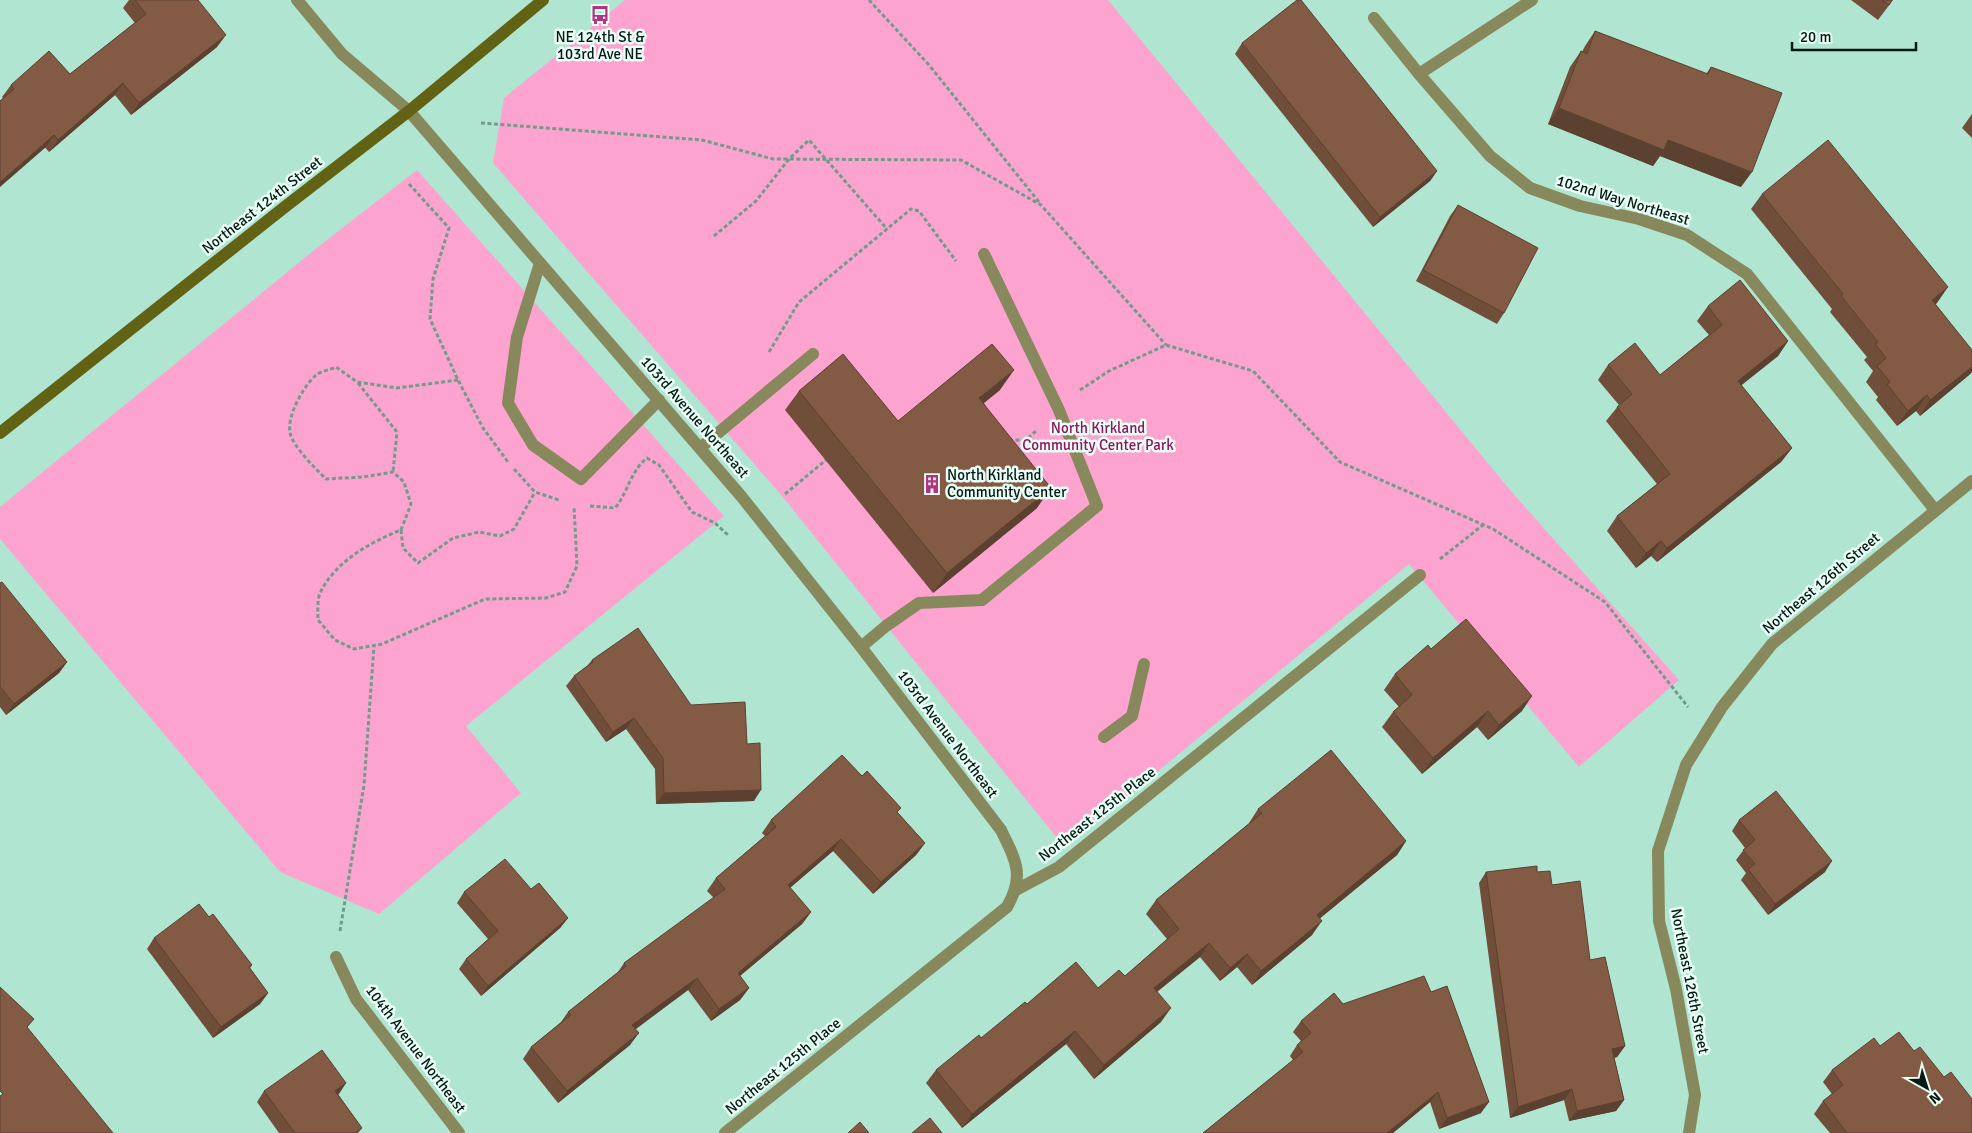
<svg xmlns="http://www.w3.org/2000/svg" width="1972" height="1133" viewBox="0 0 1972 1133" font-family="Signika,sans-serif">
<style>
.green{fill:#fca4cf}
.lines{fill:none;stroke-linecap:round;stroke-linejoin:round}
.path{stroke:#719b8c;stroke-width:3;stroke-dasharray:4 2.5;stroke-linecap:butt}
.lane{stroke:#87885b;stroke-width:12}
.street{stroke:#87885b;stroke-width:12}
.secondary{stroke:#626214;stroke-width:12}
.wall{fill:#714e3a}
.shaded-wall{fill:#5c4030}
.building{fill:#835b44;stroke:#5c4030}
.labels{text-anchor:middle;stroke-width:5;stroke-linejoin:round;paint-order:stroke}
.poi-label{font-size:15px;fill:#041912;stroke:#e9fef6}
.street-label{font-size:15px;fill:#041912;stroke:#e9fef6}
.park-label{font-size:15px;fill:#901360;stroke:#e9fef6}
</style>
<rect width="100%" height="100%" fill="#afe5d1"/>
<g class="green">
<polygon points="625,0 1108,0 1509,489 1679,680 1579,767 1409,564 1065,848 782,496 493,163 504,98"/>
<polygon points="417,170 724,516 466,726 521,793 379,914 280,872 0,539 0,507 318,247"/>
</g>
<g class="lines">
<g class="path">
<polyline points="869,0 929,65 1039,202"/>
<polyline points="481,123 702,140 773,159 961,160 1041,205 1166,345"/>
<polyline points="409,184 449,228 433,279 430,319 458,380 483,428 508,462"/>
<polyline points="714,236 756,201 789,159 809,140 887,229"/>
<polyline points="769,352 799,302 911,209 919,211 956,261"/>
<path d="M458 380 397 388 357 382 336 367C330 370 320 371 315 376 303 387 287 416 290 432 292 446 316 469 326 479L363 477 393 472 404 482 411 504 401 530C370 542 335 562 320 593 317 600 318 612 318 620L335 640 354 649 382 644 485 599 546 598 565 592 577 566 574 506"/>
<polyline points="358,383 397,432 393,472"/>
<polyline points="1080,390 1109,371 1166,345 1253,371 1340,462 1493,529 1605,602 1688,707"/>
<polyline points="1009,441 1027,439 1037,430"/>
<polyline points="514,469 535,492 559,500"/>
<polyline points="785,494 826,460"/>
<path d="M590 506 615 508C629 491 629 473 647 458L659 465 692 512 715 523 728 535"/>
<polyline points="401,530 403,548 418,563 453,538 479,532 500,536 514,529 535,492"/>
<polyline points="1440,559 1483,525"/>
<polyline points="340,931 364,785 374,646"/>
</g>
<g class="lane">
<polyline points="540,263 517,337 508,403 533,445 581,479 659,400"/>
<polyline points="700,448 813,354"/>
<polyline points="861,647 886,626 919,603 982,600 1097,506 1059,410 984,254"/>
<polyline points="1104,737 1132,716 1144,664"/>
<polyline points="1016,890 1059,867 1420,575"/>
</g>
<g class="street">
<path d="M297 0 342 54 409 111 741 496 861 647 1001 830C1016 861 1025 875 1007 907L725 1133"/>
<polyline points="1374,18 1419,74 1490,156 1530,188 1580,206 1639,219 1687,235 1747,274 1935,510"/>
<polyline points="1419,74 1532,0"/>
<polyline points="336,957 356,999 459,1133"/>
<polyline points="1689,1133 1695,1095 1676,989 1659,921 1658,851 1686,765 1722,707 1772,644 1972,481"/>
</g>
<polyline class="secondary" points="0,433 286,206 409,111 543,0"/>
</g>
<g class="wall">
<polygon points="129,0 198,0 217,47 131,115 115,95 49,152 2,97 11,85 70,74 135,23 123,8"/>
<polygon points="1851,0 1893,0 1878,20"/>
<polygon points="1595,31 1706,74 1711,67 1741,187 1660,156 1653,166 1548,124 1570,67 1581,51 1582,52 1585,46"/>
<polygon points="1242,43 1437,171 1430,181 1373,227 1235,54"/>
<polygon points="1972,114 1972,138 1962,128"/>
<polygon points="1762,194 1937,303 1935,304 1972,350 1972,372 1969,375 1920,416 1916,411 1897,426 1876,400 1878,397 1866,382 1873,371 1864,360 1867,357 1830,312 1832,309 1751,209"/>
<polygon points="1458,205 1504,313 1497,324 1416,281 1450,216"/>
<polygon points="1708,306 1788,341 1778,356 1741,385 1792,448 1781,462 1657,562 1651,556 1636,568 1607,531 1617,516 1657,484 1606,421 1619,405 1598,380 1608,365 1660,375 1709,335 1697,321"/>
<polygon points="1000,390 984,403 1037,508 933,593 785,410 799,391 898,421"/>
<polygon points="0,583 67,662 59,673 6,715 0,707"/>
<polygon points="1431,649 1522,711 1488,740 1477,727 1422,774 1382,727 1393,712 1399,707 1384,690 1395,674"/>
<polygon points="592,660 691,705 747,744 754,801 656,804 655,769 626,729 606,742 566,686 574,676 588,665"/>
<polygon points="862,776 898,813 925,843 916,855 873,894 833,851 790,888 811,912 802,924 740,976 749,988 740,1000 711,1021 688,990 635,1029 630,1045 558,1103 523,1059 531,1047 561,1022 568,1012 618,972 624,963 714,898 707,891 716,878 765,836 762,833 771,820"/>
<polygon points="1258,809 1406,841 1397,855 1319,919 1312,935 1252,985 1237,967 1220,981 1200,957 1157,992 1161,1022 1094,1079 1066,1044 962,1128 926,1083 936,1070 981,1038 1125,976 1167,939 1146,914 1156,900 1249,824 1249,823"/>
<polygon points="1739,820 1825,872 1768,915 1741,880 1746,873 1736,860 1745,848 1732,831"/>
<polygon points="1486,872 1537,872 1552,885 1590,960 1625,1046 1617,1057 1614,1058 1624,1100 1616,1111 1569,1121 1564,1100 1510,1118 1479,883"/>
<polygon points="531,889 568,918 560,928 481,996 459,969 466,959 488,939 457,903 464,892"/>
<polygon points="209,917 252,965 250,968 268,993 260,1004 213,1038 147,949 154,938"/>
<polygon points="1431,992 1481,1113 1439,1129 1430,1102 1393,1133 1203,1133 1293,1060 1290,1056 1297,1045 1301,1041 1293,1032 1301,1021 1343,1004"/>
<polygon points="1880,1046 1972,1133 1830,1133 1814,1114 1823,1101 1832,1094 1823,1082 1832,1070"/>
<polygon points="346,1083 338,1094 362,1128 358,1133 279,1133 257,1102 264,1091"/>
</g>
<g class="shaded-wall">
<polygon points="226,35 217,47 131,115 139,103"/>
<polygon points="123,83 115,95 49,152 58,140"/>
<polygon points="1559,108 1668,140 1752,172 1741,187 1660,156 1653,166 1548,124"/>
<polygon points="54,135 46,147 0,187 0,182"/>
<polygon points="1437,171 1430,181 1373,227 1380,217"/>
<polygon points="1948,287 1937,303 1921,316 1932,300"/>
<polygon points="1788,341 1778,356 1728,396 1738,381"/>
<polygon points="1972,367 1972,372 1969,375 1920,416 1930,400"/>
<polygon points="1014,370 1000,390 966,417 979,398"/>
<polygon points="1927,395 1916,411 1897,426 1908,411"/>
<polygon points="1792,448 1781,462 1657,562 1667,548"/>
<polygon points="1051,488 1037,508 933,593 947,573"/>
<polygon points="1661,541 1651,556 1636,568 1646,553"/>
<polygon points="67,662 59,673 6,715 14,704"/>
<polygon points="1532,696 1522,711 1488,740 1499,725"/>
<polygon points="1488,711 1477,727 1422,774 1433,758"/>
<polygon points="634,718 626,729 606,742 613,732"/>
<polygon points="761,790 754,801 656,804 664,793"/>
<polygon points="841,839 833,851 779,897 788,885"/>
<polygon points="1406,841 1397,855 1307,929 1317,915"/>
<polygon points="925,843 916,855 873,894 881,882"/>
<polygon points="1832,861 1825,872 1768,915 1775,904"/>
<polygon points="811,912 802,924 729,985 738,973"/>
<polygon points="568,918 560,928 481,996 488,986"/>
<polygon points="1322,921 1312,935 1252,985 1261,971"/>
<polygon points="1209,943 1200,957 1144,1002 1154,988"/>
<polygon points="1247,954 1237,967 1220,981 1230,968"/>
<polygon points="697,978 688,990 624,1038 632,1025"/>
<polygon points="749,988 740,1000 711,1021 719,1009"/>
<polygon points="268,993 260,1004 213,1038 221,1027"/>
<polygon points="1171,1008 1161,1022 1094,1079 1104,1065"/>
<polygon points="1075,1031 1066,1044 962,1128 972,1114"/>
<polygon points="639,1033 630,1045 558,1103 567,1091"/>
<polygon points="1625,1046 1617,1057 1604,1060 1612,1049"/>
<polygon points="346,1083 339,1094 328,1102 335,1091"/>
<polygon points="1572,1089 1564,1100 1510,1118 1518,1107"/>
<polygon points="1438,1092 1430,1102 1393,1133 1387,1133"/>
<polygon points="1624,1100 1616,1111 1569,1121 1577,1111"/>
<polygon points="1489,1102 1481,1113 1439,1129 1447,1118"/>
</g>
<g class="building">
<polygon points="135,0 198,0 226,35 139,103 123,83 58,140 54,135 0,182 0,101 14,89 11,85 49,51 70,74 146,14"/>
<polygon points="1297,0 1301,0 1437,171 1380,217 1242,43"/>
<polygon points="1882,0 1892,0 1889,5"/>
<polygon points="1595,31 1708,74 1711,67 1782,93 1752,172 1668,140 1664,150 1559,108 1581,51 1587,54"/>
<polygon points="1828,140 1948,287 1932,300 1972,350 1972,367 1930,400 1927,395 1908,411 1887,384 1890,382 1877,366 1886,358 1875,344 1878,342 1841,296 1843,294 1762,194"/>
<polygon points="1458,205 1538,248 1504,313 1423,270"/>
<polygon points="1740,280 1788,341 1738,381 1792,448 1667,548 1661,541 1646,553 1617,516 1670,474 1617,407 1632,394 1608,365 1635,343 1660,375 1722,325 1708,306"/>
<polygon points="992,344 1014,370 979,398 1051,488 947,573 799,391 843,354 898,421"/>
<polygon points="2,582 67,662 14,704 0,687 0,583"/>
<polygon points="1466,619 1532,696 1499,725 1488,711 1433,758 1393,712 1412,695 1395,674 1428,645 1431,649"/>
<polygon points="638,628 691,705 745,702 747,744 760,743 761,790 664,793 663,758 634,718 613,732 574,676 593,662 592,660"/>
<polygon points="1331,750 1406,841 1317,915 1322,921 1261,971 1247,954 1230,968 1209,943 1154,988 1171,1008 1104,1065 1075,1031 972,1114 936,1070 979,1035 981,1038 1025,1002 1027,1004 1076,962 1098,988 1119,970 1125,976 1179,929 1156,900 1262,813 1258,809"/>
<polygon points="842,755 862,776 867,771 901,808 897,812 925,843 881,882 841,839 788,885 811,912 738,973 749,988 719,1009 697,978 632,1025 639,1033 567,1091 531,1047 571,1015 568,1012 626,966 624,963 725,889 716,878 776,827 771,820"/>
<polygon points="1776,791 1832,861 1775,904 1748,869 1755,864 1743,850 1755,840 1739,820"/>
<polygon points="505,859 531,889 539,883 568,918 488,986 466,959 498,931 464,892"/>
<polygon points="1537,866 1537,872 1550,871 1552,885 1580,881 1590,960 1605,957 1625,1046 1612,1049 1624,1100 1577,1111 1572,1089 1518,1107 1486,872"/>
<polygon points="199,904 209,917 213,914 252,965 249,967 268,993 221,1027 154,938"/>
<polygon points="1424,976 1431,992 1447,986 1489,1102 1447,1118 1438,1092 1387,1133 1203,1133 1303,1052 1297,1045 1311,1033 1301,1021 1334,993 1343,1004"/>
<polygon points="0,987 34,1019 27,1027 113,1133 0,1133 0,1096 3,1094 0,1091"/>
<polygon points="1899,1032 1914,1051 1920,1047 1944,1077 1951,1072 1972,1099 1972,1133 1847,1133 1823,1101 1843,1085 1832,1070 1874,1038 1880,1046"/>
<polygon points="322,1050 346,1083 335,1091 362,1128 355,1133 295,1133 264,1091"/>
<polygon points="930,1118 942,1133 912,1133"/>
<polygon points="860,1122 869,1133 848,1133"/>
</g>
<defs>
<g id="bus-bare" transform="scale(1.5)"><path d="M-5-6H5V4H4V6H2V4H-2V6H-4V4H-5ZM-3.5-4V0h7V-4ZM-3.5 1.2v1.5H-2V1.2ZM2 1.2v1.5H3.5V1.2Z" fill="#b5337e" stroke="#e9fef6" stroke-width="2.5" paint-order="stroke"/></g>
<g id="building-bare" transform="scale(1.5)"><path d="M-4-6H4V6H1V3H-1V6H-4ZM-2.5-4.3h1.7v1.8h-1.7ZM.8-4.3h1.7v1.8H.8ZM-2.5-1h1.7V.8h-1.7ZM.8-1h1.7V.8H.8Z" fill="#b5337e" stroke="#e9fef6" stroke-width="2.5" paint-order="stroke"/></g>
</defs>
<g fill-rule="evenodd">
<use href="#bus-bare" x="600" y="15"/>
<use href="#building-bare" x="932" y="484"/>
</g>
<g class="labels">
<g class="poi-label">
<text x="600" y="42">NE 124th St &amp;<tspan x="600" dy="17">103rd Ave NE</tspan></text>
<text x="947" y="480" text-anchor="start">North Kirkland<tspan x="947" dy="17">Community Center</tspan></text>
</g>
<g class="street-label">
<text transform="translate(1623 200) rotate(17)" y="5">102nd Way Northeast</text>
<text transform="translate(262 205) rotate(-38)" y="5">Northeast 124th Street</text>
<text transform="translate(695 417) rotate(49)" y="5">103rd Avenue Northeast</text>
<text transform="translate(1821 583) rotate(-40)" y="5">Northeast 126th Street</text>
<text transform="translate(948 734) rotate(53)" y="5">103rd Avenue Northeast</text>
<text transform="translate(1097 814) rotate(-38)" y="5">Northeast 125th Place</text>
<text transform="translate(1690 981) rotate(79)" y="5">Northeast 126th Street</text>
<text transform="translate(416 1049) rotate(53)" y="5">104th Avenue Northeast</text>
<text transform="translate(783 1066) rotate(-39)" y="5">Northeast 125th Place</text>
</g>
<g class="park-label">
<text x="1098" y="433">North Kirkland<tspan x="1098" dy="17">Community Center Park</tspan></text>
</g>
</g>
<g transform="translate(1927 1088) rotate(141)" stroke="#e9fef6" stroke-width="4" paint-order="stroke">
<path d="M0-4L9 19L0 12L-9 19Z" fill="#041912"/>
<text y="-8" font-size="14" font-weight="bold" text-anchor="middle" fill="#041912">N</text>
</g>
<path d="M1792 42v8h124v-8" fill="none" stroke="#041912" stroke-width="2.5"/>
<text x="1800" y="42" font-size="15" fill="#041912" stroke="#e9fef6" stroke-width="4" paint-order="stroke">20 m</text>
</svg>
